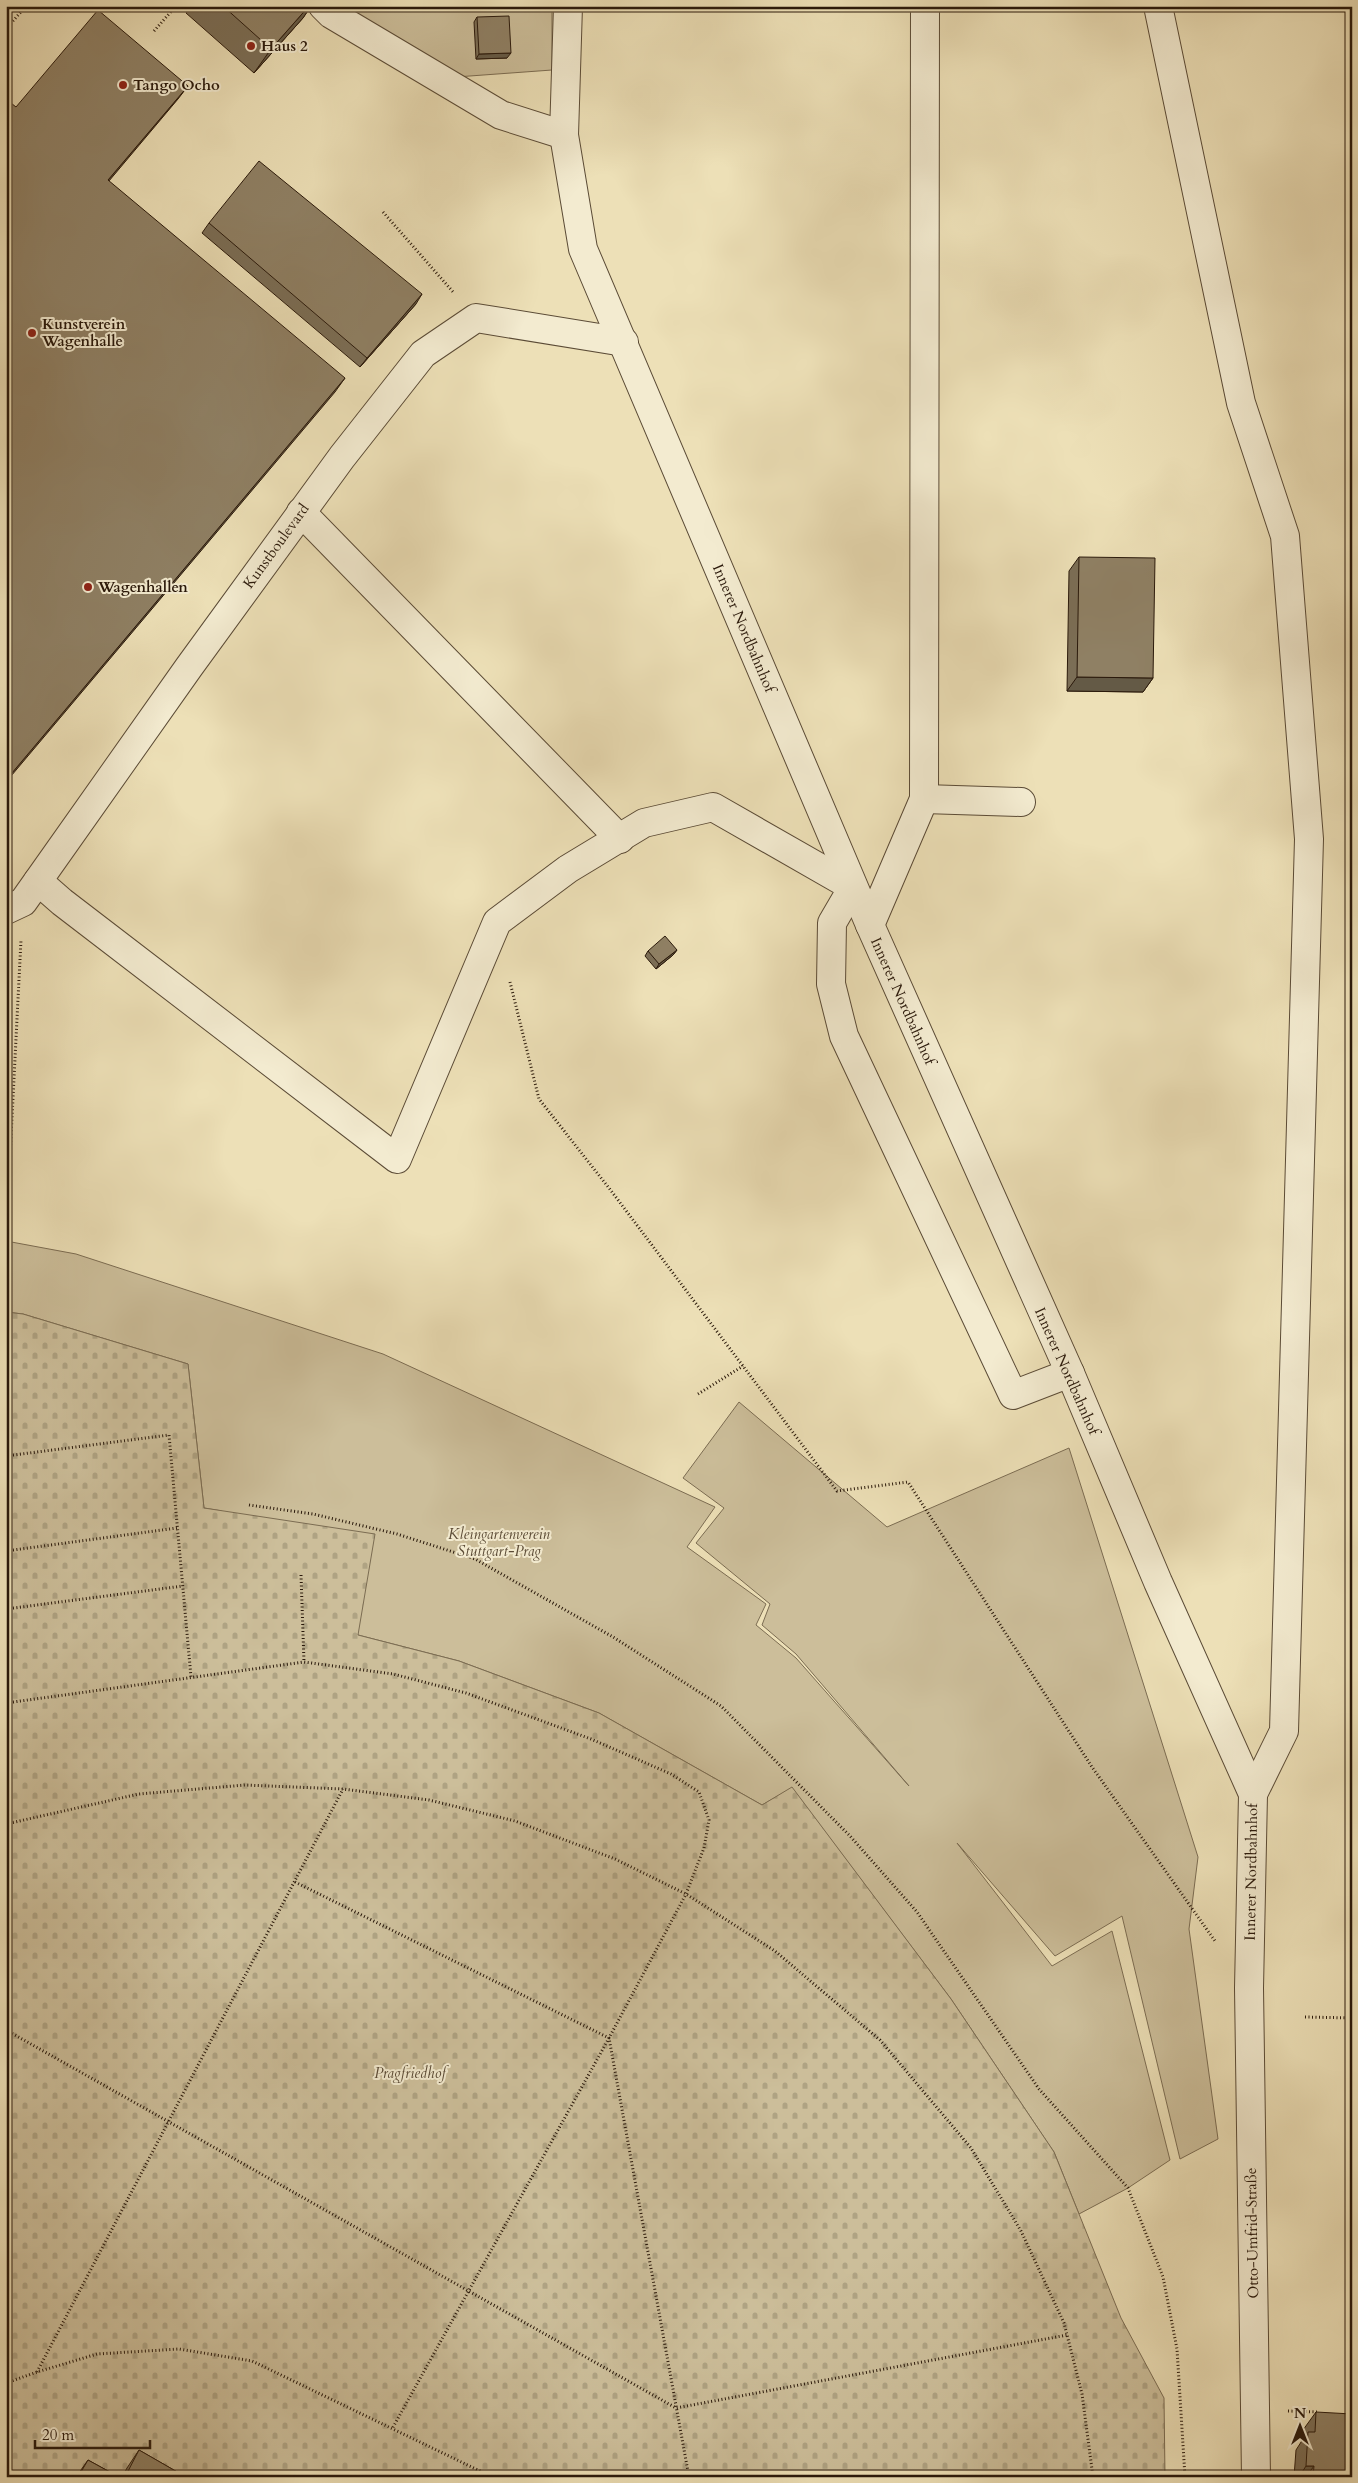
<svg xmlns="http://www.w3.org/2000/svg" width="1358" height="2483" viewBox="0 0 1358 2483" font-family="Cardo,serif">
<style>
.green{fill:#ccbe9a;stroke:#7b6c52}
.cemetery{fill:url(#cemetery-stones);stroke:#7b6c52}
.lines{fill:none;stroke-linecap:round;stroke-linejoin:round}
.minor-casing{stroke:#5b4b36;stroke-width:30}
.path{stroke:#2a190b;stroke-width:3;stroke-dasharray:1 2.5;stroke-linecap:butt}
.minor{stroke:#f3ebd0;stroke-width:28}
.wall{fill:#7b6e56;stroke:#2a190b}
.shaded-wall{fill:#645a46;stroke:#2a190b}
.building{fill:#8f8064;stroke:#2a190b}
.poi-dot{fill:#8f2418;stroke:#f3ebd0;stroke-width:2}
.labels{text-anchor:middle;stroke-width:4;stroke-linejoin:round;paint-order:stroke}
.poi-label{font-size:15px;font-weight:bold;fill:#2a190b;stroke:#f3ebd0;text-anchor:start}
.street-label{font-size:15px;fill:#2a190b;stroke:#f3ebd0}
.park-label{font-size:15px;font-style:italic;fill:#5b4b36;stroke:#f3ebd0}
</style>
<defs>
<pattern id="cemetery-stones" width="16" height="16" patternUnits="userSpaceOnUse" patternTransform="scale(1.25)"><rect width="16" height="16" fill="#ccbe9a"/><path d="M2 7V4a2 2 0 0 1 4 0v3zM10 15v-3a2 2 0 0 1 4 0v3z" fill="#afa383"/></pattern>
</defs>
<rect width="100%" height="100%" fill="#ede0b7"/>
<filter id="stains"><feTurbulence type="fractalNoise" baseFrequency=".004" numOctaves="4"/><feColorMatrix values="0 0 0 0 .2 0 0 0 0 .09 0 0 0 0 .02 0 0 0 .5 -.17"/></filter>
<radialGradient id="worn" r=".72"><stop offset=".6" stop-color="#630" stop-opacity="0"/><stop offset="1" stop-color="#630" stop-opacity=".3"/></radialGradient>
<g class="green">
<polygon points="340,6 552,6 552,70 456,77"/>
<polygon points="6,1241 76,1254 383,1354 715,1507 687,1547 766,1604 756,1625 796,1658 909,1786 796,1654 762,1625 770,1604 696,1543 724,1508 683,1478 739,1402 887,1527 1069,1448 1198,1857 1189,1929 1218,2139 1180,2159 1122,1916 1055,1956 957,1843 1052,1966 1112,1931 1170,2160 1128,2188 1079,2214 1054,2152 951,1999 792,1788 762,1805 599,1713 459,1661 358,1635 222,1511 204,1508 188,1364 23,1314 6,1312"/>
</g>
<polygon class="cemetery" points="6,1312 23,1314 188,1364 204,1508 375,1534 358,1635 459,1661 599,1713 762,1805 792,1787 951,1999 1054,2152 1121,2318 1164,2398 1165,2477 6,2477"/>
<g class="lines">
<g class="minor-casing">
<g id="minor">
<polyline points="323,6 331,14 501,115 564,135"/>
<polyline points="568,6 564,135 583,249 870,925 1070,1373 1158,1582 1253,1794 1249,1988 1256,2477"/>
<polyline points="1158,6 1241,403 1285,536 1309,839 1284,1731 1253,1794"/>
<polyline points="301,512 620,839"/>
<polyline points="924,799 1021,802"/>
<polyline points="38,881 62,902 397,1159 497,922 568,869 644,823 713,807 853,887 832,923 831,984 844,1036 1013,1395 1070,1373"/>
<polyline points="6,910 23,902 189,667 342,457 423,354 476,318 624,342"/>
<polyline points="870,925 924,799 925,6"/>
</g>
</g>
<g class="path">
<polyline points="6,29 26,6"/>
<polyline points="154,31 176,6"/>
<polyline points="383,212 454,293"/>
<polyline points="510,982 539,1099 609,1188 837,1491 908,1482 1092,1767 1215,1941"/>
<polyline points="6,1183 9,1177 21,940"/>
<polyline points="698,1394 743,1366"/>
<polyline points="6,1456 169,1435 191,1677"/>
<polyline points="249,1505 313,1514 397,1534 475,1559 613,1637 721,1706 850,1836 917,1912 1039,2089 1128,2188 1163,2277 1177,2349 1185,2477"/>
<polyline points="6,1551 177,1528"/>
<polyline points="301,1575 304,1662"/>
<polyline points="6,1609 183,1586"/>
<polyline points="6,1703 304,1662 393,1674 466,1693 591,1739 671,1774 699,1792 709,1820 704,1848 686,1894 609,2038 392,2429"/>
<polyline points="6,1824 139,1794 245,1785 343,1789 429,1800 515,1821 615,1859 686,1894 775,1951 880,2040 971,2148 1021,2231 1064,2323 1082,2394 1093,2477"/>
<polyline points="295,1882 609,2038 689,2477"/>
<polyline points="1305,2017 1352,2018"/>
<polyline points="6,2030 676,2408 1067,2335"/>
<polyline points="37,2372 343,1789"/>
<polyline points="6,2383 37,2372 97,2354 179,2349 252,2361 482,2472 487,2477"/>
<polyline points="1288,2411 1319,2412"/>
</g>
<use href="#minor" class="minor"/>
</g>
<g class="wall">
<polygon points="190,6 311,6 303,18 254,73 186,13"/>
<polygon points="477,17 507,58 476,59 474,22"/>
<polygon points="209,223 416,304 360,367 202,233"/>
<polygon points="1079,557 1153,678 1143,692 1067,691 1069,571"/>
<polygon points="677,950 673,955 656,969 645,956 648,951"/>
<polygon points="1316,2412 1352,2477 1294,2477 1296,2450 1303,2439 1303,2430"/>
<polygon points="139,2450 186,2477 122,2477 127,2468"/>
<polygon points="88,2460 119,2477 76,2477"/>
</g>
<g class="shaded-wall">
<polygon points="309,6 311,6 303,18 254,73 271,49"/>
<polygon points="511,53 507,58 476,59 479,54"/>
<polygon points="188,86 178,99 98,194 108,180"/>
<polygon points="422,294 416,304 360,367 367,358"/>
<polygon points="345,378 335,392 6,782 6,780"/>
<polygon points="1077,677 1153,678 1143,692 1067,691"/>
<polygon points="677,950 673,955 656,969 659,964"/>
<polygon points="1306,2466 1314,2466 1306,2477 1299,2477"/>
</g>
<g class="building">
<polygon points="223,6 309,6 271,49"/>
<polygon points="98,10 188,86 108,180 345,378 6,780 6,99 16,107"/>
<polygon points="509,16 511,53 479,54 477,17"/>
<polygon points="259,161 422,294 367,358 209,223"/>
<polygon points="1079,557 1155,558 1153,678 1077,677"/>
<polygon points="665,936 677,950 659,964 648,951"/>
<polygon points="1316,2412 1352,2414 1352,2477 1313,2477 1314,2466 1306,2466 1308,2432 1315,2432"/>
<polygon points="139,2450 186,2477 125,2477"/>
<polygon points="88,2460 119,2477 78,2477"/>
<polygon points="30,2472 39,2477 27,2477"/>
</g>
<g class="poi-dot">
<circle cx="251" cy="46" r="5"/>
<circle cx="123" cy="85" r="5"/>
<circle cx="32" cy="333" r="5"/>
<circle cx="88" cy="587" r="5"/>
</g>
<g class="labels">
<g class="poi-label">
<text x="261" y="51">Haus 2</text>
<text x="133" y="90">Tango Ocho</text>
<text x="42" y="329">Kunstverein<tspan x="42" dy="17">Wagenhalle</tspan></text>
<text x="98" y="592">Wagenhallen</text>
</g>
<g class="street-label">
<text transform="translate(276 546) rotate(-54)" y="5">Kunstboulevard</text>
<text transform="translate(744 628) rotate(67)" y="5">Innerer Nordbahnhof</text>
<text transform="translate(903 1001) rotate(66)" y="5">Innerer Nordbahnhof</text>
<text transform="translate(1067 1371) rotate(66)" y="5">Innerer Nordbahnhof</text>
<text transform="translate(1251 1872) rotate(-89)" y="5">Innerer Nordbahnhof</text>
<text transform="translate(1252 2233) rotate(-91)" y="5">Otto-Umfrid-Straße</text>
</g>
<g class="park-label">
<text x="499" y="1539">Kleingartenverein<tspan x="499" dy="17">Stuttgart-Prag</tspan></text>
<text x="410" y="2078">Pragfriedhof</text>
</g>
</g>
<rect width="1358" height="2483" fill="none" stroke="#ede0b7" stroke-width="25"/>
<rect x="8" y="8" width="1343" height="2468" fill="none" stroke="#2a190b" stroke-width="2.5"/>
<rect x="12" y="12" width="1333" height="2458" fill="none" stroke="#2a190b"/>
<g transform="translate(1300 2426)" stroke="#f3ebd0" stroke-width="4" paint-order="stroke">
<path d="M0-4L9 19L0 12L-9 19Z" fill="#2a190b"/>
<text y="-8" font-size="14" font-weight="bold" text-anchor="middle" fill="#2a190b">N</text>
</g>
<path d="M35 2440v8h115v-8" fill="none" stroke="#2a190b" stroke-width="2.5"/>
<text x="42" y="2440" font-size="15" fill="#2a190b" stroke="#f3ebd0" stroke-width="4" paint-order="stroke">20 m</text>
<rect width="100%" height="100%" filter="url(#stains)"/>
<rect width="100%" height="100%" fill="url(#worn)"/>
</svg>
